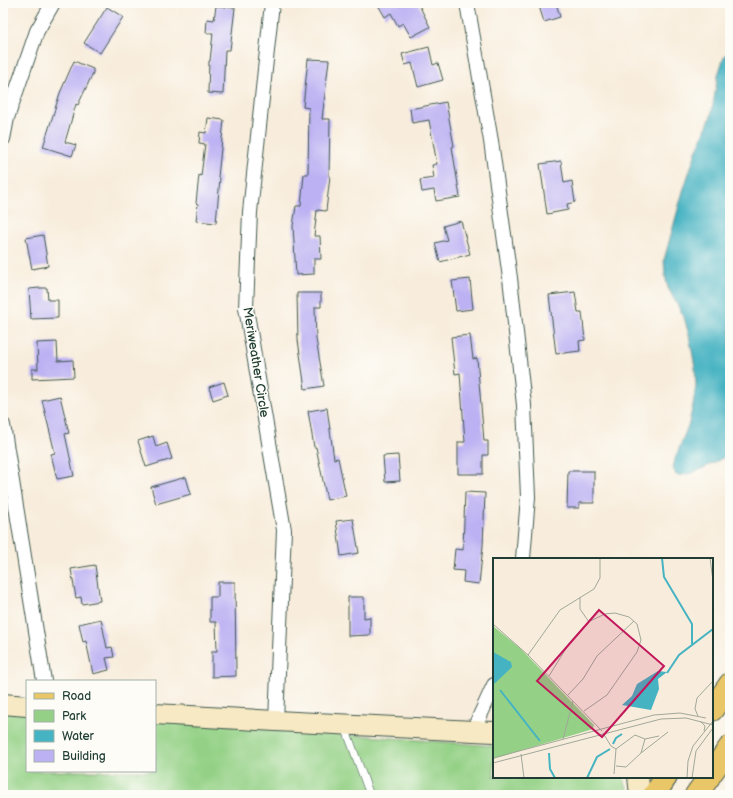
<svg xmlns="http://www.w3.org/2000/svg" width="733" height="798" viewBox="0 0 733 798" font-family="'Balsamiq Sans',sans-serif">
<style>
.green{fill:#94d186;stroke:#5a875d}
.water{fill:#46b3c2;stroke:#32787b}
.building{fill:#bcb1f3}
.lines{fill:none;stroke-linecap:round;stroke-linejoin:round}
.service-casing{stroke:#40574d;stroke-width:8}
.minor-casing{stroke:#40574d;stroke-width:16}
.secondary-casing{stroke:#40574d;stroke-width:22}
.primary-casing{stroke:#40574d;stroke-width:24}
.service{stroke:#fff;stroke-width:7}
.minor{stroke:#fff;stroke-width:14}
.secondary{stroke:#f6e9c3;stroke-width:20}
.primary{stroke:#e9c769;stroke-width:22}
.labels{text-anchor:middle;stroke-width:3;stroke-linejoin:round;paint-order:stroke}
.street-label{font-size:13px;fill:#1f3d34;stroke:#fdfcf7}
.inset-river{fill:none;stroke:#46b3c2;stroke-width:2}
.inset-road{fill:none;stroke:#a1a799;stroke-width:1}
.view{fill:#c2185b;fill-opacity:0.15;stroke:#c2185b;stroke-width:2}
.inset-edge{fill:none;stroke:#1f3d34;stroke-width:2}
</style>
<rect width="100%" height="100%" fill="#fdfcf7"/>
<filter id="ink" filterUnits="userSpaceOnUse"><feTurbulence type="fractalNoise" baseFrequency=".025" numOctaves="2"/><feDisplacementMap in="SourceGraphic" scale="8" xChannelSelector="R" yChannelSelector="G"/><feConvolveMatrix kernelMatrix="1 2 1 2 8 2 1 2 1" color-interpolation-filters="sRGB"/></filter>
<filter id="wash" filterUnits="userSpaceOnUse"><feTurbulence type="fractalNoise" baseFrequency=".012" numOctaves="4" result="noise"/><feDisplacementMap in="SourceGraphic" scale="16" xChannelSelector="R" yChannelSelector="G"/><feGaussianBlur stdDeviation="0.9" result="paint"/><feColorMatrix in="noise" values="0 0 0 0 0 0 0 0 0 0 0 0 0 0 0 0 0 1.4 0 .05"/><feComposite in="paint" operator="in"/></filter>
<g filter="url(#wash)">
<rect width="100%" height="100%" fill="#f8eddc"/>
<polygon class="green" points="3,707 27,709 27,771 155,771 155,719 494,746 494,777 623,777 630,795 3,795"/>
<path class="water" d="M730 50V454C716 461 692 477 676 475L673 468 675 459 689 423 693 405 696 386 695 367 689 335 684 317 668 288 665 275 664 260 683 191 696 152 711 116 718 75 724 57Z"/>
<g id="blocks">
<g class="building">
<polygon points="377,3 418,3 430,27 411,37 403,23 398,26 391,13 385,17"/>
<polygon points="549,3 556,3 560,17 544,22 539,6"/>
<polygon points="216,6 235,8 230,50 225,50 223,94 208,93 209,61 210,61 213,33 206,33 207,19 214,20"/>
<polygon points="107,7 123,17 100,53 84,43"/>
<polygon points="429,47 433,65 438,63 443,80 418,87 412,63 405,65 402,54"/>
<polygon points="308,59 329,60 322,119 330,119 329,176 330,176 326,211 317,210 314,236 320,236 321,259 314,259 314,274 296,275 293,226 296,206 301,206 304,174 308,174 309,108 303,107"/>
<polygon points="74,61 93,69 93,73 78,105 76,104 65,142 76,145 72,156 43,147 60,93"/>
<polygon points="446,102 454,146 452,147 460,197 436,201 434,190 422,192 420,180 434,178 432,165 437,164 429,120 412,123 410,109"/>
<polygon points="208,118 224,120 218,177 220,178 216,223 196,221 198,204 196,203 199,175 201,176 205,144 199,143 200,132 206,133"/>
<polygon points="561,161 564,183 572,181 575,202 567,204 568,210 547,214 540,164"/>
<polygon points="461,221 470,254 440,262 435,243 447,240 443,226"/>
<polygon points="43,235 48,266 32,269 26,238"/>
<polygon points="470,279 473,309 456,311 452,281"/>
<polygon points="40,288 47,288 48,300 58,300 58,318 31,319 29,289"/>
<polygon points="575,292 578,312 582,312 585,340 579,341 580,351 556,354 549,295"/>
<polygon points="297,293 321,293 321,307 315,307 316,339 324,386 305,389 298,340"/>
<polygon points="470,335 473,359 477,358 484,441 488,441 488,455 483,455 483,474 458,474 458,442 465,442 460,373 455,374 451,337"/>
<polygon points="57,342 58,361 73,360 74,377 32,379 32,369 38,369 37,343"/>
<polygon points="224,382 228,395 213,400 209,387"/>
<polygon points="60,396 69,433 65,434 74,476 57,479 51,454 55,453 42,400"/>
<polygon points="327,408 334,459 338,458 346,496 327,500 316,447 314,447 308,411"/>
<polygon points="153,436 156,447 167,443 172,459 146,467 138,441"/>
<polygon points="398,455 400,481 385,482 383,456"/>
<polygon points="568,471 594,471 594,503 579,503 579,508 567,508"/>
<polygon points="186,477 191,494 156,504 151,487"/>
<polygon points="465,492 485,493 483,546 479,584 463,582 464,571 453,570 455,549 463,550"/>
<polygon points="353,519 359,553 341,556 336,521"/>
<polygon points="95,565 100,601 82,604 81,597 76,598 71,569"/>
<polygon points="218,582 235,582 236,676 212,677 212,651 217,651 216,622 210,622 210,597 218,597"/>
<polygon points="348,597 364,597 364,618 370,617 370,635 348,636"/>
<polygon points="101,619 107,648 112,647 114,657 106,658 109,670 93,674 86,641 83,642 79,624"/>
</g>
</g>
</g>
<g filter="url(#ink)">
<use href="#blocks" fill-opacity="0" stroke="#40574d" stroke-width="1"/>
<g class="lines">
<g class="service-casing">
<polyline id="service" points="345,727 370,795"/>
</g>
<g class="minor-casing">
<g id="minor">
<polyline points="272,3 250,212 246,308 284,530 276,721"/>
<polyline points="467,3 491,141 510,278 524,405 528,497 523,559"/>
<polyline points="3,139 7,118 37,31 53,3"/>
<polyline points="3,425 44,681"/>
<polyline points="473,731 494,685"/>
</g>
</g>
<g class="secondary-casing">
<g id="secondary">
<polyline points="3,704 27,706"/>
<polyline points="155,714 276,721 494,732"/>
<polyline points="638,777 640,795"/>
</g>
</g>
<g class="primary-casing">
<g id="primary">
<polyline points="712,710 730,684"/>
<polyline points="712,772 730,747"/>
<polyline points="654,795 666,777"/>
<polyline points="696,795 709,777"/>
</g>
</g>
<use href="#service" class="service"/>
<use href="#minor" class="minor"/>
<use href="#secondary" class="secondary"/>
<use href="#primary" class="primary"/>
</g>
</g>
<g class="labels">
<g class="street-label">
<text transform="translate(257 362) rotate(81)" y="5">Meriweather Circle</text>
</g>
</g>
<g transform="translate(493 558)">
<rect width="220" height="220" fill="#f8eddc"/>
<path d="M0 68 27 90 101 167 100 171 0 201Z" fill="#94d186"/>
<path d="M0 94 18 104 19 109 0 127ZM165 113 174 114 165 121 166 131 158 152 129 147 139 138 144 126Z" fill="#46b3c2"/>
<path class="inset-river" d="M169 0 171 19 199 66V86M174 115 186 97 220 71M7 132 47 183M120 186 123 180 129 176M56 195 57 211 62 220M94 220 104 199 117 191"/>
<path class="inset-road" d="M217 0 220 23M87 39V51L96 64M0 66 35 97 109 173M35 97 67 52 101 31 107 20V0M56 118 77 84 97 63 112 56 122 55 136 59 144 66 148 82 144 94 114 137 91 153M75 137 90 121 104 98 141 63M205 158 202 151 204 140 220 123M207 163 212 168 211 173M110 175 118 188 123 191 142 177 152 181 148 195 133 209 123 208M70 181 80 143M152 181 166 178M148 195 175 174M28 196 31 220M0 200 161 157 187 155 213 160M0 205 168 161 193 160 220 167M121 216 123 191M194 220 195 203 200 188 220 163M199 220 203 193 220 170"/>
<path class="view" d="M106 52 171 108 109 179 44 123Z"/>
<rect width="220" height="220" class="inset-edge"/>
</g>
<rect width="733" height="798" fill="none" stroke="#fdfcf7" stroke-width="16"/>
<rect x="26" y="680" width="130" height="92" fill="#fdfcf7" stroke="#a4b0a9"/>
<rect x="34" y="693" width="20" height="6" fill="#e9c769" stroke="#a4b0a9"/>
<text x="62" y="700" font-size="12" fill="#1f3d34">Road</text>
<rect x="34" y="710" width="20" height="12" fill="#94d186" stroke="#a4b0a9"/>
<text x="62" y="720" font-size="12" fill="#1f3d34">Park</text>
<rect x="34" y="730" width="20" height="12" fill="#46b3c2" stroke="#a4b0a9"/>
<text x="62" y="740" font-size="12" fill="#1f3d34">Water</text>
<rect x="34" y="750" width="20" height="12" fill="#bcb1f3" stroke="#a4b0a9"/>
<text x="62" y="760" font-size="12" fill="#1f3d34">Building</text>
</svg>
